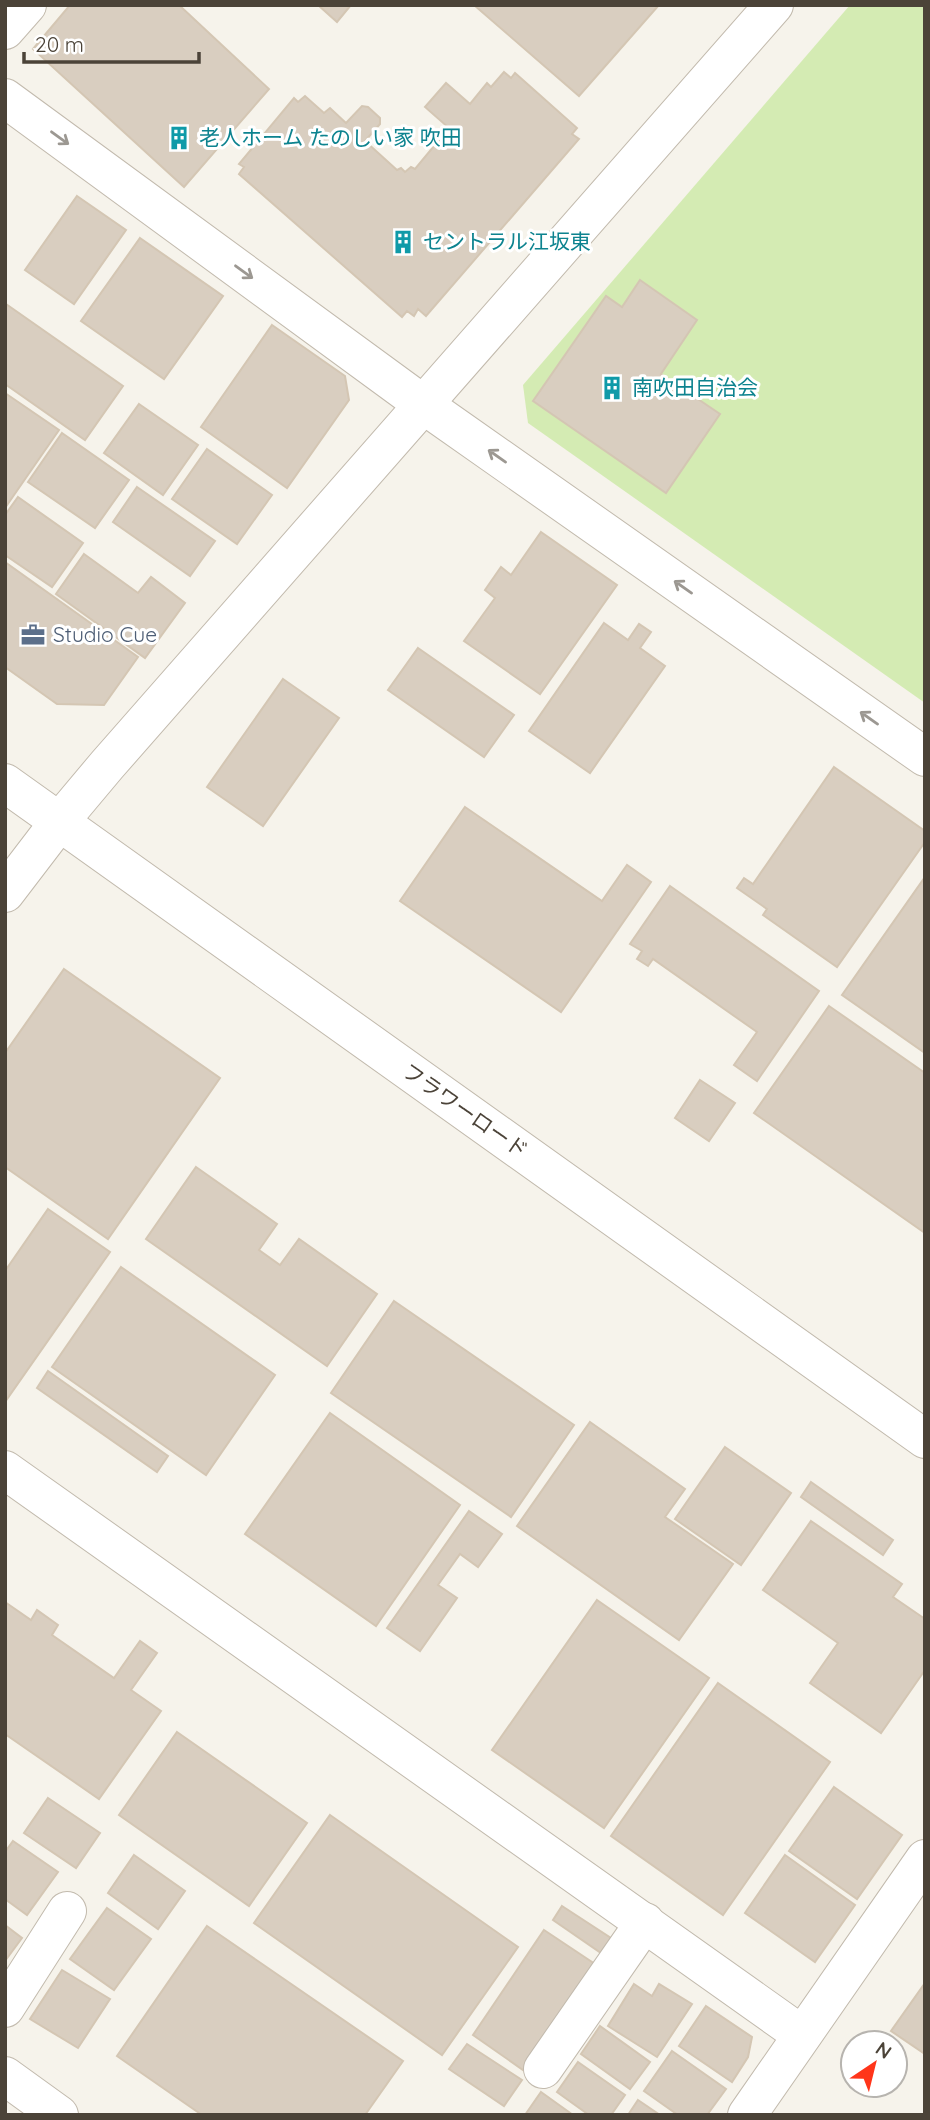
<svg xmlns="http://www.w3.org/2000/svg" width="930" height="2120" viewBox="0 0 930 2120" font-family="Quicksand,'Noto Sans JP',sans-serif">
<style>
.green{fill:#d4ebb3}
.building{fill:#d9cec0;stroke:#d4c6b3;stroke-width:2}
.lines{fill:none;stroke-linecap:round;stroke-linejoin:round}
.minor-casing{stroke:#c2baad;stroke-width:40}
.minor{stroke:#fff;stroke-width:38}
.oneway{stroke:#9c9892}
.labels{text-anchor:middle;stroke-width:6;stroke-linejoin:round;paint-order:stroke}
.culture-label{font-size:21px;fill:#0d838f;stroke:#fff;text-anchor:start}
.service-label{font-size:21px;fill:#4e5e75;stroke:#fff;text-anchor:start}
.street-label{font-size:21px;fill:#4b4338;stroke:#fff}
</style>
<rect width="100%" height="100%" fill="#f6f3eb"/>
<polygon class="green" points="850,5 925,5 925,703 528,423 523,385"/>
<g class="building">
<polygon points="70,5 179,5 269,89 184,187 33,49"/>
<polygon points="318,5 351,5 337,22"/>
<polygon points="474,5 659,5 579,96"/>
<polygon points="504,72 511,78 515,73 577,128 572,134 579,139 426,316 418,309 414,316 407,311 402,317 239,174 244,167 239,164 294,98 298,102 305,96 324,113 330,108 346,123 362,106 368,107 380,118 380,124 365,141 397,170 401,168 405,172 411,167 415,169 449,128 425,107 446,83 470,104 487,83 491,87"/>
<polygon points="77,196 126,230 74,304 25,270"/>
<polygon points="140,238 223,296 164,379 81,321"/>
<polygon points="640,280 697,320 661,374 720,414 666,493 533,401 606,296 622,307"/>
<polygon points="6,304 123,386 85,440 5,384"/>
<polygon points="272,325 345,376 349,400 287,488 201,427"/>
<polygon points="5,393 59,430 5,508"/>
<polygon points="139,404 198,445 163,495 104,453"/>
<polygon points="62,433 129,480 95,528 28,482"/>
<polygon points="207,449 272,495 237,544 172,499"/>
<polygon points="137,487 215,541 190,576 113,522"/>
<polygon points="18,497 83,543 52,587 5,555 5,515"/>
<polygon points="541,532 617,585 540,694 464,641 495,598 485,590 501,567 511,575"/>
<polygon points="84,554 138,593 151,577 185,603 145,658 56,594"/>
<polygon points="5,562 138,657 104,705 57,704 5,667"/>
<polygon points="604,623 628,640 639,624 651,632 640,648 665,666 590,773 529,731"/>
<polygon points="418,648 514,715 484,757 388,690"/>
<polygon points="283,679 339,718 263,826 207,787"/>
<polygon points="834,767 925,831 925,842 837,967 763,915 767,909 737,888 744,878 753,884"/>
<polygon points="465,807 602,901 627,865 651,882 561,1012 400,901"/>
<polygon points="925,877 925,1053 842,995"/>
<polygon points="670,886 819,991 757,1081 734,1065 757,1032 653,959 648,966 637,959 642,951 630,944"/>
<polygon points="64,969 220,1078 108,1239 5,1167 5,1053"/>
<polygon points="829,1006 925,1073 925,1233 754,1113"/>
<polygon points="700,1080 735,1103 709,1141 675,1118"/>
<polygon points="196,1167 277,1224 259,1250 280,1265 299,1239 377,1294 327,1366 146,1239"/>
<polygon points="48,1209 110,1252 5,1402 5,1271"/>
<polygon points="121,1267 275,1375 206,1475 52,1367"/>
<polygon points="394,1301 574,1425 511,1517 331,1393"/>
<polygon points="48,1371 168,1456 157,1472 37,1388"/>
<polygon points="330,1413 460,1505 376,1626 245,1534"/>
<polygon points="590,1422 685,1489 665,1517 733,1564 679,1640 517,1526"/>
<polygon points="725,1447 791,1493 741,1565 675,1519"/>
<polygon points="811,1482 893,1540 883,1555 801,1497"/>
<polygon points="469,1511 502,1534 478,1567 460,1554 438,1585 457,1598 420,1651 387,1628"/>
<polygon points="811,1521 902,1584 893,1597 925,1619 925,1670 881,1733 810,1683 838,1643 763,1590"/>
<polygon points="597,1600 709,1678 604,1828 492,1750"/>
<polygon points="5,1602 31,1620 37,1610 58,1625 52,1635 114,1678 140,1641 157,1653 131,1690 161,1711 99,1799 5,1734"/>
<polygon points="718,1683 830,1762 723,1915 611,1836"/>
<polygon points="177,1732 307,1823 249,1906 119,1815"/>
<polygon points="834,1787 902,1835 857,1899 789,1851"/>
<polygon points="48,1798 100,1833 76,1868 24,1833"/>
<polygon points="330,1815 518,1947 442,2055 254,1923"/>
<polygon points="13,1841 58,1872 27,1915 5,1899 5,1852"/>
<polygon points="134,1855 185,1891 158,1929 108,1893"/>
<polygon points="785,1855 855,1905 815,1962 745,1913"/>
<polygon points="562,1906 611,1938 601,1953 553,1920"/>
<polygon points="107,1908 151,1939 114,1990 70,1959"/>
<polygon points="5,1925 22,1938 5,1961"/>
<polygon points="207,1926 403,2061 365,2115 202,2115 117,2056"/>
<polygon points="544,1930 595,1964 523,2070 473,2035"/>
<polygon points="62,1970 110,1999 78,2048 30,2019"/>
<polygon points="925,1983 925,2054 891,2031"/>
<polygon points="634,1984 652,1996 659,1984 692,2004 657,2057 608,2026"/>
<polygon points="706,2006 752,2037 748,2057 732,2082 679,2046"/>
<polygon points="600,2026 650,2062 630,2089 581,2054"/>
<polygon points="467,2044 522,2080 504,2106 449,2069"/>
<polygon points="672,2051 726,2089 707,2115 678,2115 644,2091"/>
<polygon points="578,2062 625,2095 611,2115 589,2115 557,2092"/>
<polygon points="541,2092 573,2115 525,2115"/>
<polygon points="638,2100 660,2115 628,2115"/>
</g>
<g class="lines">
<g class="minor-casing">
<g id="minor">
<polyline points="5,30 27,5"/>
<polyline points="5,98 424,405 925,757"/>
<polyline points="5,783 925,1439"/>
<polyline points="5,893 60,821 107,765 774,5"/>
<polyline points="5,1470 802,2035"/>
<polyline points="5,2008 67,1911"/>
<polyline points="543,2069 645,1922"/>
<polyline points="5,2076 59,2115"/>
<polyline points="747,2115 925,1859"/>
</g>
</g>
<use href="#minor" class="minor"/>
</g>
<defs><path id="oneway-shaft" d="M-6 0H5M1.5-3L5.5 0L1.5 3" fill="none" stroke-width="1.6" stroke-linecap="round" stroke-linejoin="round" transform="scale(1.75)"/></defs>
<g class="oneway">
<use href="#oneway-shaft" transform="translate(60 138) rotate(36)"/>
<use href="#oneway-shaft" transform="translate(244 272) rotate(36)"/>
<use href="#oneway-shaft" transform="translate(497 456) rotate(-145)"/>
<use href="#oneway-shaft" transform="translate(683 587) rotate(-145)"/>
<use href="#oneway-shaft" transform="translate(869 718) rotate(-145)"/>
</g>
<defs>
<g id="building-bare" transform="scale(1.89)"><path d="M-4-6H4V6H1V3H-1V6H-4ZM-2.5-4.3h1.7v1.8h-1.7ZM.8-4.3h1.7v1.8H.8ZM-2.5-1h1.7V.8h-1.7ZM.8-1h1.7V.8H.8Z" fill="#0f9aa8" stroke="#fff" stroke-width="2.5" paint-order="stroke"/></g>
<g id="office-bare" transform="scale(1.89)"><path d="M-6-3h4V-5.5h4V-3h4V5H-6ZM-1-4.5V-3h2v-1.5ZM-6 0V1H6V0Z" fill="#5c6f8a" stroke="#fff" stroke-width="2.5" paint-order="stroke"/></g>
</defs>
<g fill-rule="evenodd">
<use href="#building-bare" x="179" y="138"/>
<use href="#building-bare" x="403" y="242"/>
<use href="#building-bare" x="612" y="388"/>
<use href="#office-bare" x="33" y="635"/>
</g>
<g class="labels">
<g class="culture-label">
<text x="199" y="145">老人ホーム たのしい家 吹田</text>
<text x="423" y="249">セントラル江坂東</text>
<text x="632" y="395">南吹田自治会</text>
</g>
<g class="service-label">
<text x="53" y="642">Studio Cue</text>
</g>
<g class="street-label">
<text transform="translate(465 1111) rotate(35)" y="7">フラワーロード</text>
</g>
</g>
<rect width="930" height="2120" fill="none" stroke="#4b4338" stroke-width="14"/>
<g transform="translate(874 2064) rotate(35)"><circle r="33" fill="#ffffff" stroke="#b7b4af" stroke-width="2"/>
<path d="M0-5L12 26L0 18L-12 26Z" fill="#ff351a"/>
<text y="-10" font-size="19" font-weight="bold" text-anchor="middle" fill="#4b4338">N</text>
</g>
<path d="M24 52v10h175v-10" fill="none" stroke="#4b4338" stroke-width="3.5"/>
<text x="35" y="52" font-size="21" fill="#4b4338" stroke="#ffffff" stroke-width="5" paint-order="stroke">20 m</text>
</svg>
